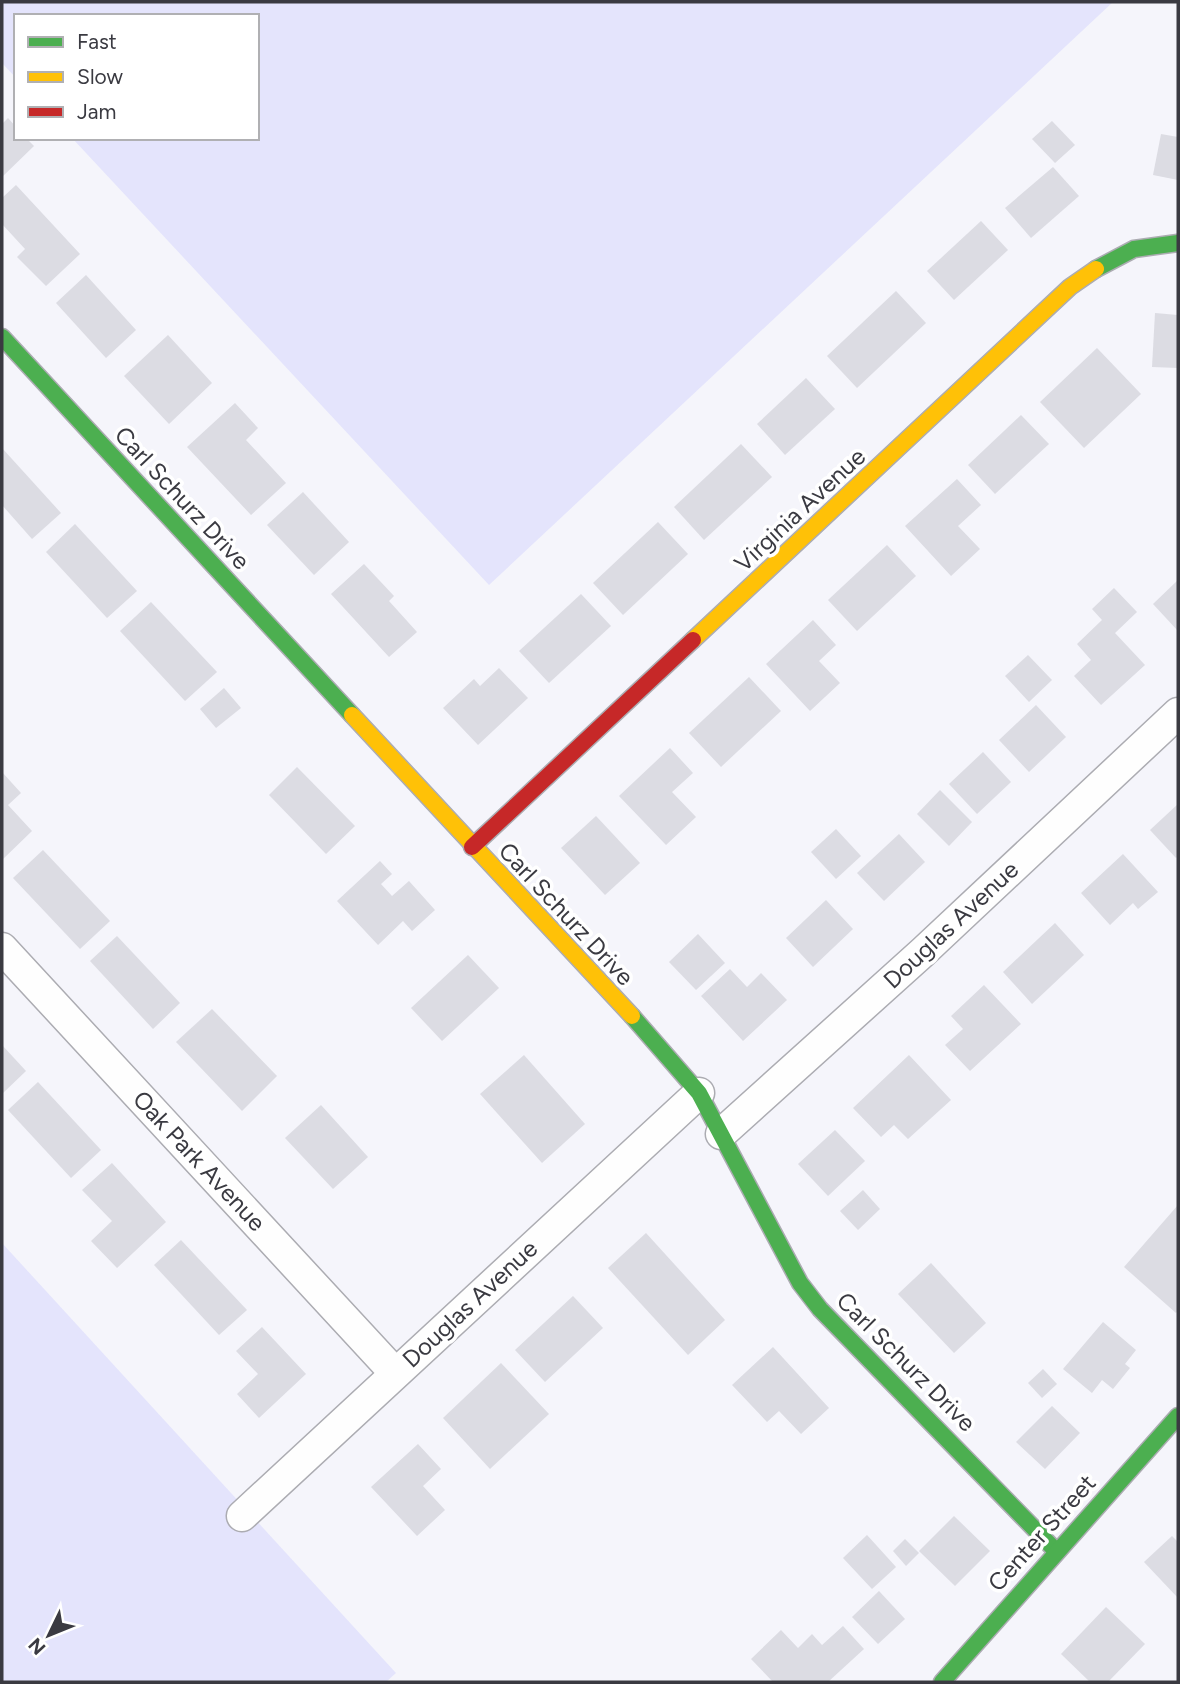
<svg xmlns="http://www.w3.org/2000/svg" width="1180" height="1684" viewBox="0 0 1180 1684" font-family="Figtree,sans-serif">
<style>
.green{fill:#e4e4fc}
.building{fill:#dcdce3}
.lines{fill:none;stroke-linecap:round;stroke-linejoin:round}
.street-casing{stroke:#acacb2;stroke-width:33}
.fast-casing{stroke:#acacb2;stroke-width:19}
.slow-casing{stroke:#acacb2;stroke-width:19}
.jam-casing{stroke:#acacb2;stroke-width:19}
.street{stroke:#fefefe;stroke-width:30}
.fast{stroke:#4caf50;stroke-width:16}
.slow{stroke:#ffc107;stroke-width:16}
.jam{stroke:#c62828;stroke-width:16}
.labels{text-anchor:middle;stroke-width:7;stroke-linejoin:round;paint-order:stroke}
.street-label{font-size:24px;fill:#3a3a41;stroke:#fff}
</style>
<rect width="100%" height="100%" fill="#f5f5fb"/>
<g class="green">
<polygon points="2,2 1113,2 489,585 72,138 257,138 257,16 16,16 16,78 2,63"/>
<polygon points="2,1243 396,1673 386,1682 2,1682"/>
</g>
<g class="building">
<polygon points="8,118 16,127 16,138 26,138 34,146 2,177 2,124"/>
<polygon points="1052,121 1075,145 1055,163 1032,139"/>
<polygon points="1161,134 1178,137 1178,180 1153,175"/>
<polygon points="1053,167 1079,196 1031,238 1005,208"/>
<polygon points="16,185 80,254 46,286 17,257 25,249 2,224 2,198"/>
<polygon points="981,221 1008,250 954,300 927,271"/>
<polygon points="86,275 136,330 106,358 56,303"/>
<polygon points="896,291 926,323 857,388 827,356"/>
<polygon points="1155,313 1178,315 1178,368 1152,367"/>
<polygon points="168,335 212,383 169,424 124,376"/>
<polygon points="1097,348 1141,394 1084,448 1040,402"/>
<polygon points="806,378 835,409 785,455 757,424"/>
<polygon points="235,403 258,428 246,440 286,483 251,515 187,447"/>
<polygon points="1021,415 1049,444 995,494 968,465"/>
<polygon points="741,444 772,477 704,540 674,507"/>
<polygon points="2,448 61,513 32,539 2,505"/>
<polygon points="957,479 981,505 958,526 980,549 951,576 905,526"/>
<polygon points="303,492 349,542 314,575 267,525"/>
<polygon points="658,522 688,554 623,615 593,583"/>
<polygon points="75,524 137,591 107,618 46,552"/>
<polygon points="887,545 916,576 857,631 828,600"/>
<polygon points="364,564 394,596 389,601 417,632 389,657 331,594"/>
<polygon points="1178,580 1178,631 1153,604"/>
<polygon points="1114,588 1137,612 1115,633 1145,665 1101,705 1074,676 1091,660 1077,644 1102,620 1092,609"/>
<polygon points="581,594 611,626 549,683 519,651"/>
<polygon points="151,602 217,672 185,701 120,631"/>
<polygon points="813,620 836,645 819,661 840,683 810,711 766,664"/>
<polygon points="1028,655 1052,680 1029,702 1005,676"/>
<polygon points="499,668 528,698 478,745 443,708 474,679 480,686"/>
<polygon points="749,677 781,711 721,767 689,733"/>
<polygon points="224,688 241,708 216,728 200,709"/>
<polygon points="1036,705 1066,737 1029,772 999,740"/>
<polygon points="670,748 693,773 672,792 696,817 666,845 619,796"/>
<polygon points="983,752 1011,782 977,814 949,784"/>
<polygon points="297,767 355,826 326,854 269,795"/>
<polygon points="2,772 21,793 8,805 32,831 2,860"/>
<polygon points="940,790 972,822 949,846 917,814"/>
<polygon points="1178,804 1178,856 1176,858 1150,830"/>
<polygon points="596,816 640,863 605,895 561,848"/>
<polygon points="836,829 861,856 836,879 811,852"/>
<polygon points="899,834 925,862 884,901 857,873"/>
<polygon points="43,850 110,921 80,949 13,878"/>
<polygon points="1123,854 1158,892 1138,909 1133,903 1110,925 1081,893"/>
<polygon points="380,861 392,874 381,884 392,896 409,881 435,910 412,931 403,921 378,945 337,901"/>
<polygon points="826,900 853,929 813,967 786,938"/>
<polygon points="1055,923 1084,955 1032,1004 1003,972"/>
<polygon points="698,934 725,963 696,990 669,962"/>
<polygon points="117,936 180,1003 153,1029 90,961"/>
<polygon points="468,955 499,988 442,1041 411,1008"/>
<polygon points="730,969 747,987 761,973 787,1000 743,1041 701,996"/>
<polygon points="984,985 1021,1024 970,1071 945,1045 963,1029 951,1016"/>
<polygon points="212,1009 277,1076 242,1111 176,1042"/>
<polygon points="2,1045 26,1071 2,1094"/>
<polygon points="524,1055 585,1124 542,1163 480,1094"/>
<polygon points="909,1055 951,1100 908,1139 894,1125 881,1137 853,1108"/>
<polygon points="38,1082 101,1150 71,1178 8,1110"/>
<polygon points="321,1105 368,1157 333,1189 285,1138"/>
<polygon points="835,1130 865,1161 828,1196 798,1164"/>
<polygon points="112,1163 166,1222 117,1268 91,1241 112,1221 82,1190"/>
<polygon points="863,1190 880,1209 858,1230 840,1211"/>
<polygon points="1178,1205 1178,1310 1176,1313 1124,1267"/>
<polygon points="646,1233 725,1320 688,1355 608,1268"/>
<polygon points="181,1240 247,1310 219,1335 154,1265"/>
<polygon points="931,1263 986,1323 954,1353 898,1294"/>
<polygon points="573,1296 603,1328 545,1382 515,1350"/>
<polygon points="1103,1322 1136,1350 1125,1364 1130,1368 1113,1389 1102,1380 1092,1393 1063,1369"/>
<polygon points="262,1327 306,1374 259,1418 237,1394 258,1374 236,1351"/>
<polygon points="773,1347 829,1408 801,1434 779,1411 767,1422 732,1385"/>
<polygon points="501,1363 549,1414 490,1469 443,1418"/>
<polygon points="1043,1369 1057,1384 1042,1398 1028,1383"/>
<polygon points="1052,1406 1080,1433 1045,1469 1016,1442"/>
<polygon points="418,1444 441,1469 423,1486 445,1510 417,1536 371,1487"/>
<polygon points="954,1516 990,1551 955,1586 919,1551"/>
<polygon points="867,1535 896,1567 872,1589 843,1558"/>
<polygon points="1172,1536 1178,1542 1178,1598 1144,1562"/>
<polygon points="905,1539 919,1553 906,1566 893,1551"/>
<polygon points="879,1591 905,1619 878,1644 852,1617"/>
<polygon points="1106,1607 1145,1644 1108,1682 1090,1682 1061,1654"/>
<polygon points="843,1626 864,1649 828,1682 773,1682 751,1659 781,1630 798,1648 812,1634 822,1645"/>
</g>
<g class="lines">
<g class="street-casing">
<g id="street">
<polyline points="2,948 395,1373"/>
<polyline points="721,1134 923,952 1178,713"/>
<polyline points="242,1516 699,1093"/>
</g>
</g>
<g class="fast-casing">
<g id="fast">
<polyline points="1096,269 1134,249 1178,243"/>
<polyline points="2,337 352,715"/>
<polyline points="632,1016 699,1093 800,1283 820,1309 1056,1551"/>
<polyline points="942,1682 1178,1416"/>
</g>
</g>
<g class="slow-casing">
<g id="slow">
<polyline points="693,640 1070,287 1096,269"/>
<polyline points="352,715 632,1016"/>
</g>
</g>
<g class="jam-casing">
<polyline id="jam" points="472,847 693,640"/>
</g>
<use href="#street" class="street"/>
<use href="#fast" class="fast"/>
<use href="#slow" class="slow"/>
<use href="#jam" class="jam"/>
</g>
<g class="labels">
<g class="street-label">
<text transform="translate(182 498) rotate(47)" y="8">Carl Schurz Drive</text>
<text transform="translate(800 510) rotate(-43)" y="8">Virginia Avenue</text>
<text transform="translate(566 914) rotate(47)" y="8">Carl Schurz Drive</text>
<text transform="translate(951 925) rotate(-43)" y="8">Douglas Avenue</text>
<text transform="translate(199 1161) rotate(47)" y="8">Oak Park Avenue</text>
<text transform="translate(470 1304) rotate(-43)" y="8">Douglas Avenue</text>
<text transform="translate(906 1362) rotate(45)" y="8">Carl Schurz Drive</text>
<text transform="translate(1042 1533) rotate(-48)" y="8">Center Street</text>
</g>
</g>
<rect width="1180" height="1684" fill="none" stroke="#3a3a41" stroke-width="7"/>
<rect x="14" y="14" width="245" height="126" fill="#ffffff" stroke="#b0b0b3" stroke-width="2"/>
<rect x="28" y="37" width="35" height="10" fill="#4caf50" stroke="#b0b0b3" stroke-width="2"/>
<text x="77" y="49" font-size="21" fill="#3a3a41">Fast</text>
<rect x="28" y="72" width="35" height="10" fill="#ffc107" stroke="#b0b0b3" stroke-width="2"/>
<text x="77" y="84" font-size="21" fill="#3a3a41">Slow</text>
<rect x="28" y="107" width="35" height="10" fill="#c62828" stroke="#b0b0b3" stroke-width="2"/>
<text x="77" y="119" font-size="21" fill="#3a3a41">Jam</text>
<g transform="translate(49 1635) rotate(227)" stroke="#ffffff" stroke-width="5" paint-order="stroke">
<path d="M0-5L12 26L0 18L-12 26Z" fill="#3a3a41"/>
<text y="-10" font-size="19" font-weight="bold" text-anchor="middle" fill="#3a3a41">N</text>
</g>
</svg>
